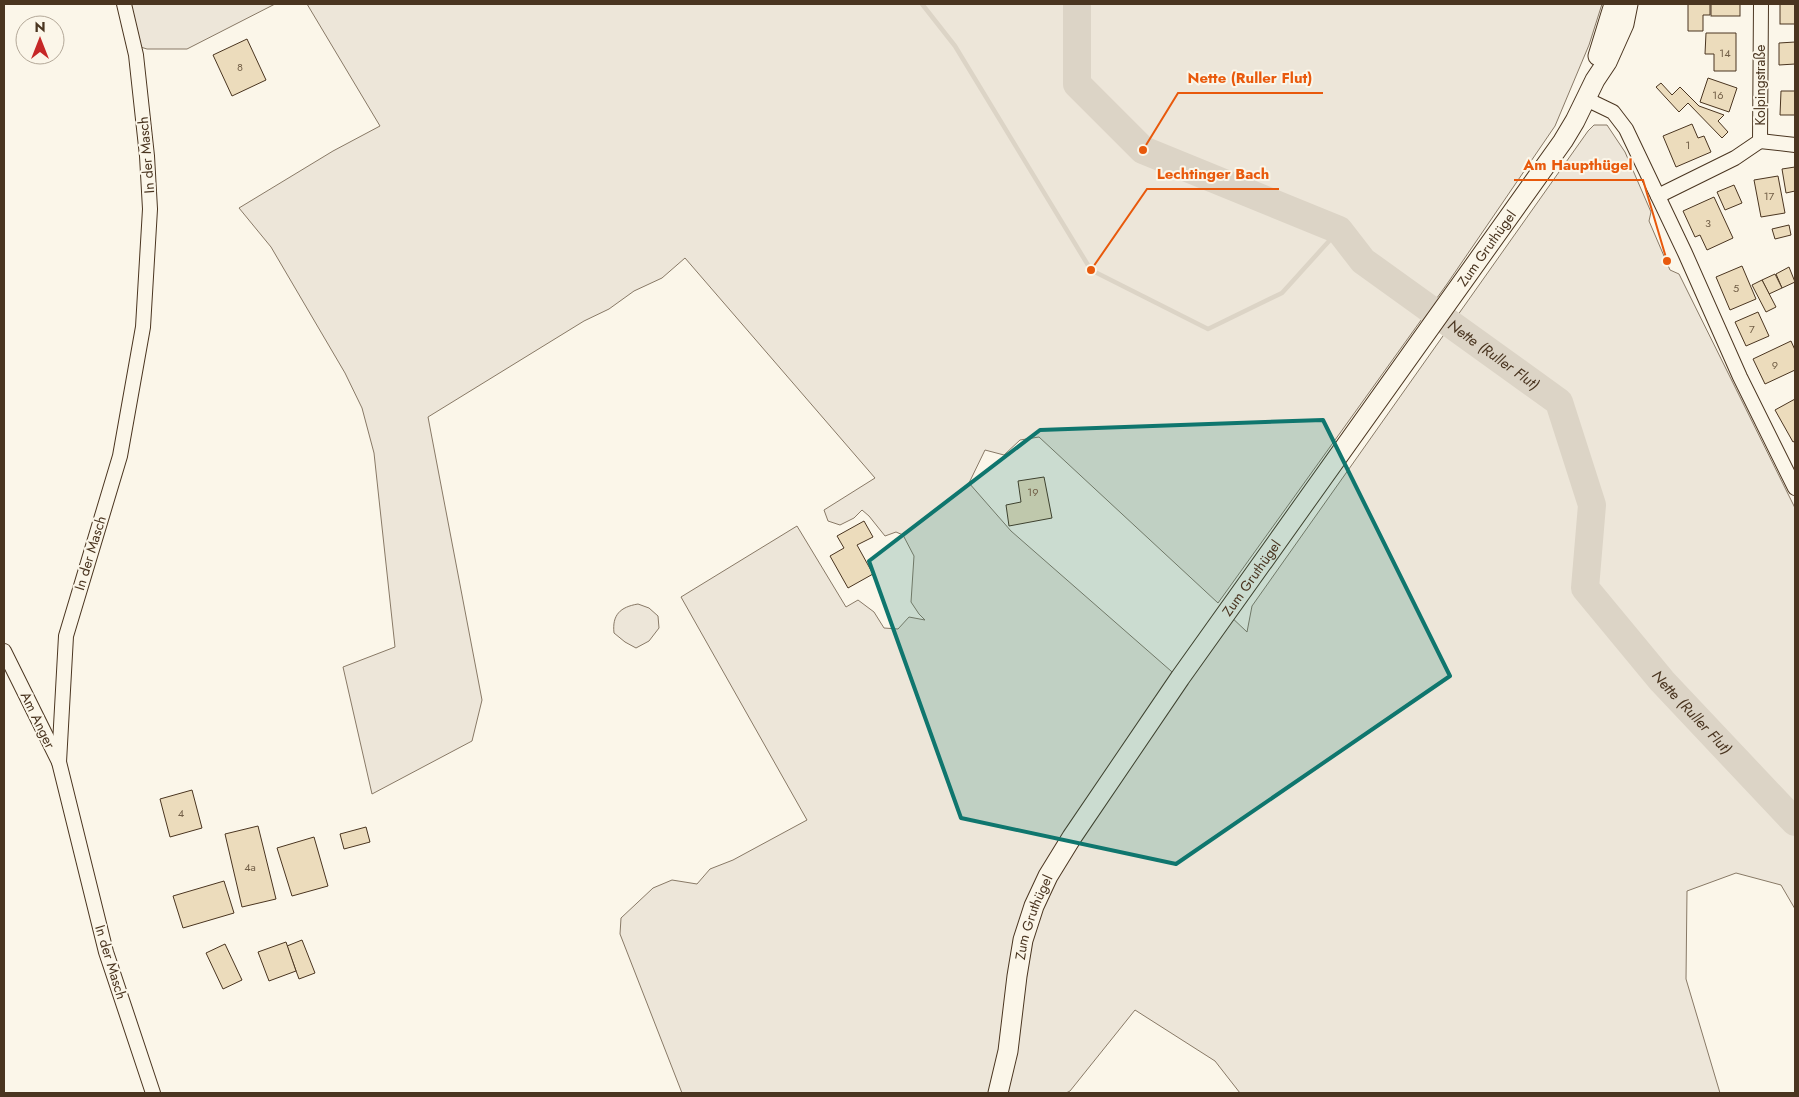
<svg xmlns="http://www.w3.org/2000/svg" width="1799" height="1097" viewBox="0 0 1799 1097" font-family="Jost,sans-serif">
<style>
.green{fill:#ede6d9;stroke:#887966}
.lines{fill:none;stroke-linecap:round;stroke-linejoin:round}
.stream{stroke:#dcd4c6;stroke-width:4.5}
.river{stroke:#dcd4c6;stroke-width:28}
.building{fill:#ecdcbc;stroke:#4a3520}
.street-casing{stroke:#4a3520;stroke-width:16}
.secondary-casing{stroke:#4a3520;stroke-width:21}
.street{stroke:#fbf6e9;stroke-width:14}
.secondary{stroke:#fbf6e9;stroke-width:19}
.marked{fill:#0f766e;fill-opacity:0.2;stroke:#0f766e;stroke-width:4;stroke-linejoin:round}
.labels{text-anchor:middle;stroke-width:4;stroke-linejoin:round;paint-order:stroke}
.number-label{font-size:11px;fill:#725f47}
.street-label{font-size:14px;fill:#4a3520;stroke:#fbf6e9}
.water-label{font-size:15px;font-style:italic;fill:#4a3520;stroke:#fbf6e9}
.leader{fill:none;stroke:#e8590c;stroke-width:2}
.callout-dot{fill:#e8590c;stroke:#fbf6e9;stroke-width:2}
.callout-label{font-size:15px;text-anchor:middle;font-weight:bold;fill:#e8590c;stroke:#fbf6e9;stroke-width:4;stroke-linejoin:round;paint-order:stroke}
</style>
<rect width="100%" height="100%" fill="#fbf6e9"/>
<g class="green">
<polygon points="124,4 275,4 187,49 147,49 134,45"/>
<polygon points="307,4 1602,4 1589,45 1555,126 1447,284 1218,603 1039,437 1020,440 1004,455 985,450 969,483 1011,531 1179,678 1227,613 1247,632 1252,606 1588,131 1594,125 1607,125 1625,152 1651,212 1649,221 1670,270 1679,274 1795,508 1795,909 1781,885 1736,873 1687,891 1686,979 1720,1093 1240,1093 1215,1061 1135,1010 1070,1091 1066,1093 682,1093 620,934 621,918 653,888 672,880 697,884 710,869 733,860 807,820 681,597 797,526 846,607 858,600 874,612 884,628 898,629 909,617 925,620 919,614 911,602 914,556 903,535 896,532 885,536 869,516 862,510 854,518 840,525 828,521 824,510 875,478 685,258 662,278 634,291 609,309 584,321 428,417 482,700 472,741 372,794 343,667 395,647 374,453 362,408 345,373 271,247 239,208 333,151 380,126"/>
<path d="M638 604 649 608 658 616 659 628 649 641 636 648 625 642 614 633C612 615 620 607 638 604Z"/>
</g>
<g class="lines">
<polyline class="stream" points="922,4 955,46 1091,270 1208,329 1282,293 1339,230"/>
<path class="river" id="s1" d="M1077 4V84L1143 150 1339 230 1363 261 1559 402 1592 505 1585 588 1662 681 1795 822"/>
</g>
<g class="building">
<polygon points="1688,4 1710,4 1710,15 1703,15 1703,31 1688,31"/>
<rect x="1711" y="4" width="29" height="12"/>
<rect x="1780" y="4" width="15" height="20"/>
<polygon points="1706,33 1736,33 1736,71 1714,71 1714,54 1705,54"/>
<polygon points="247,39 266,80 232,96 213,55"/>
<polygon points="1795,42 1795,64 1779,65 1779,43"/>
<polygon points="1708,78 1737,88 1729,112 1700,102"/>
<polygon points="1661,83 1672,95 1680,87 1699,106 1724,115 1718,121 1728,132 1722,138 1688,103 1679,112 1656,87"/>
<polygon points="1781,91 1795,91 1795,115 1780,115"/>
<polygon points="1692,124 1698,138 1704,136 1711,152 1676,167 1663,136"/>
<polygon points="1795,167 1795,191 1786,193 1782,169"/>
<polygon points="1778,176 1785,213 1761,217 1754,180"/>
<polygon points="1734,185 1742,203 1725,210 1717,192"/>
<polygon points="1714,197 1733,238 1707,250 1700,235 1695,237 1683,211"/>
<polygon points="1789,225 1791,235 1775,239 1772,229"/>
<polygon points="1742,266 1756,299 1730,310 1716,277"/>
<polygon points="1789,267 1795,282 1782,288 1776,274"/>
<polygon points="1775,274 1782,288 1769,294 1762,280"/>
<polygon points="1762,280 1776,307 1766,312 1752,285"/>
<polygon points="1758,312 1769,336 1746,346 1735,322"/>
<polygon points="1791,341 1795,350 1795,370 1765,384 1753,359"/>
<polygon points="1795,399 1795,441 1793,442 1775,410"/>
<polygon points="1044,477 1052,518 1009,526 1006,505 1021,502 1018,481"/>
<polygon points="864,521 873,537 857,545 873,574 848,588 830,556 844,548 837,536"/>
<polygon points="192,790 202,828 170,837 160,799"/>
<polygon points="258,826 276,899 242,907 225,834"/>
<polygon points="366,827 370,842 344,849 340,834"/>
<polygon points="314,837 328,886 292,896 277,848"/>
<polygon points="224,881 234,913 183,928 173,896"/>
<polygon points="302,940 315,973 299,979 287,946"/>
<polygon points="286,942 296,971 269,981 258,952"/>
<polygon points="225,944 242,980 223,989 206,953"/>
</g>
<g class="lines">
<g class="street-casing">
<g id="street">
<polyline points="124,4 136,55 147,156 150,209 143,327 120,456 66,636 59,762 106,952 153,1093"/>
<polyline points="1586,99 1613,112 1626,129 1685,253 1740,377 1795,488"/>
<polyline points="1760,141 1795,145"/>
<polyline points="1658,196 1735,158 1760,141 1761,4"/>
<polyline points="4,651 59,762"/>
</g>
</g>
<g class="secondary-casing">
<g id="secondary">
<polyline points="1598,56 1614,4"/>
<path id="s2" d="M998 1093 1008 1051 1017 976 1023 940 1034 906 1048 876 1072 837 1180 678 1563 141 1575 121 1595 80 1607 62 1624 24 1628 4"/>
</g>
</g>
<use href="#street" class="street"/>
<use href="#secondary" class="secondary"/>
</g>
<path class="marked" d="M1323 420 1450 676 1176 864 961 818 869 561 1040 430Z"/>
<g class="labels">
<g class="number-label">
<text x="1725" y="57">14</text>
<text x="240" y="71">8</text>
<text x="1718" y="99">16</text>
<text x="1688" y="149">1</text>
<text x="1769" y="200">17</text>
<text x="1708" y="227">3</text>
<text x="1736" y="292">5</text>
<text x="1752" y="333">7</text>
<text x="1775" y="369">9</text>
<text x="1033" y="496">19</text>
<text x="181" y="817">4</text>
<text x="250" y="871">4a</text>
</g>
<g class="street-label">
<text transform="translate(1760 85) rotate(-90)" y="5">Kolpingstraße</text>
<text transform="translate(146 155) rotate(-95)" y="5">In der Masch</text>
<text dy="5" stroke="none"><textPath href="#s2" startOffset="990">Zum Gruthügel</textPath></text>
<text transform="translate(90 553) rotate(-73)" y="5">In der Masch</text>
<text dy="5" stroke="none"><textPath href="#s2" startOffset="585">Zum Gruthügel</textPath></text>
<text transform="translate(38 720) rotate(64)" y="5">Am Anger</text>
<text dy="5" stroke="none"><textPath href="#s2" startOffset="180">Zum Gruthügel</textPath></text>
<text transform="translate(111 962) rotate(73)" y="5">In der Masch</text>
</g>
<g class="water-label">
<text dy="5" stroke="none"><textPath href="#s1" startOffset="585">Nette (Ruller Flut)</textPath></text>
<text dy="5" stroke="none"><textPath href="#s1" startOffset="1021">Nette (Ruller Flut)</textPath></text>
</g>
</g>
<path class="leader" d="M1143 150L1178 93H1323M1667 261L1643 180H1514M1091 270L1147 189H1279"/>
<g class="callout-dot">
<circle cx="1143" cy="150" r="5"/>
<circle cx="1667" cy="261" r="5"/>
<circle cx="1091" cy="270" r="5"/>
</g>
<g class="callout-label">
<text x="1250" y="83">Nette (Ruller Flut)</text>
<text x="1578" y="170">Am Haupthügel</text>
<text x="1213" y="179">Lechtinger Bach</text>
</g>
<rect width="1799" height="1097" fill="none" stroke="#4a3520" stroke-width="10"/>
<g transform="translate(40 40)"><circle r="24" fill="#fbf6e9" stroke="#b4a999"/>
<path d="M0-4L9 19L0 12L-9 19Z" fill="#c62828"/>
<text y="-8" font-size="14" font-weight="bold" text-anchor="middle" fill="#4a3520">N</text>
</g>
</svg>
